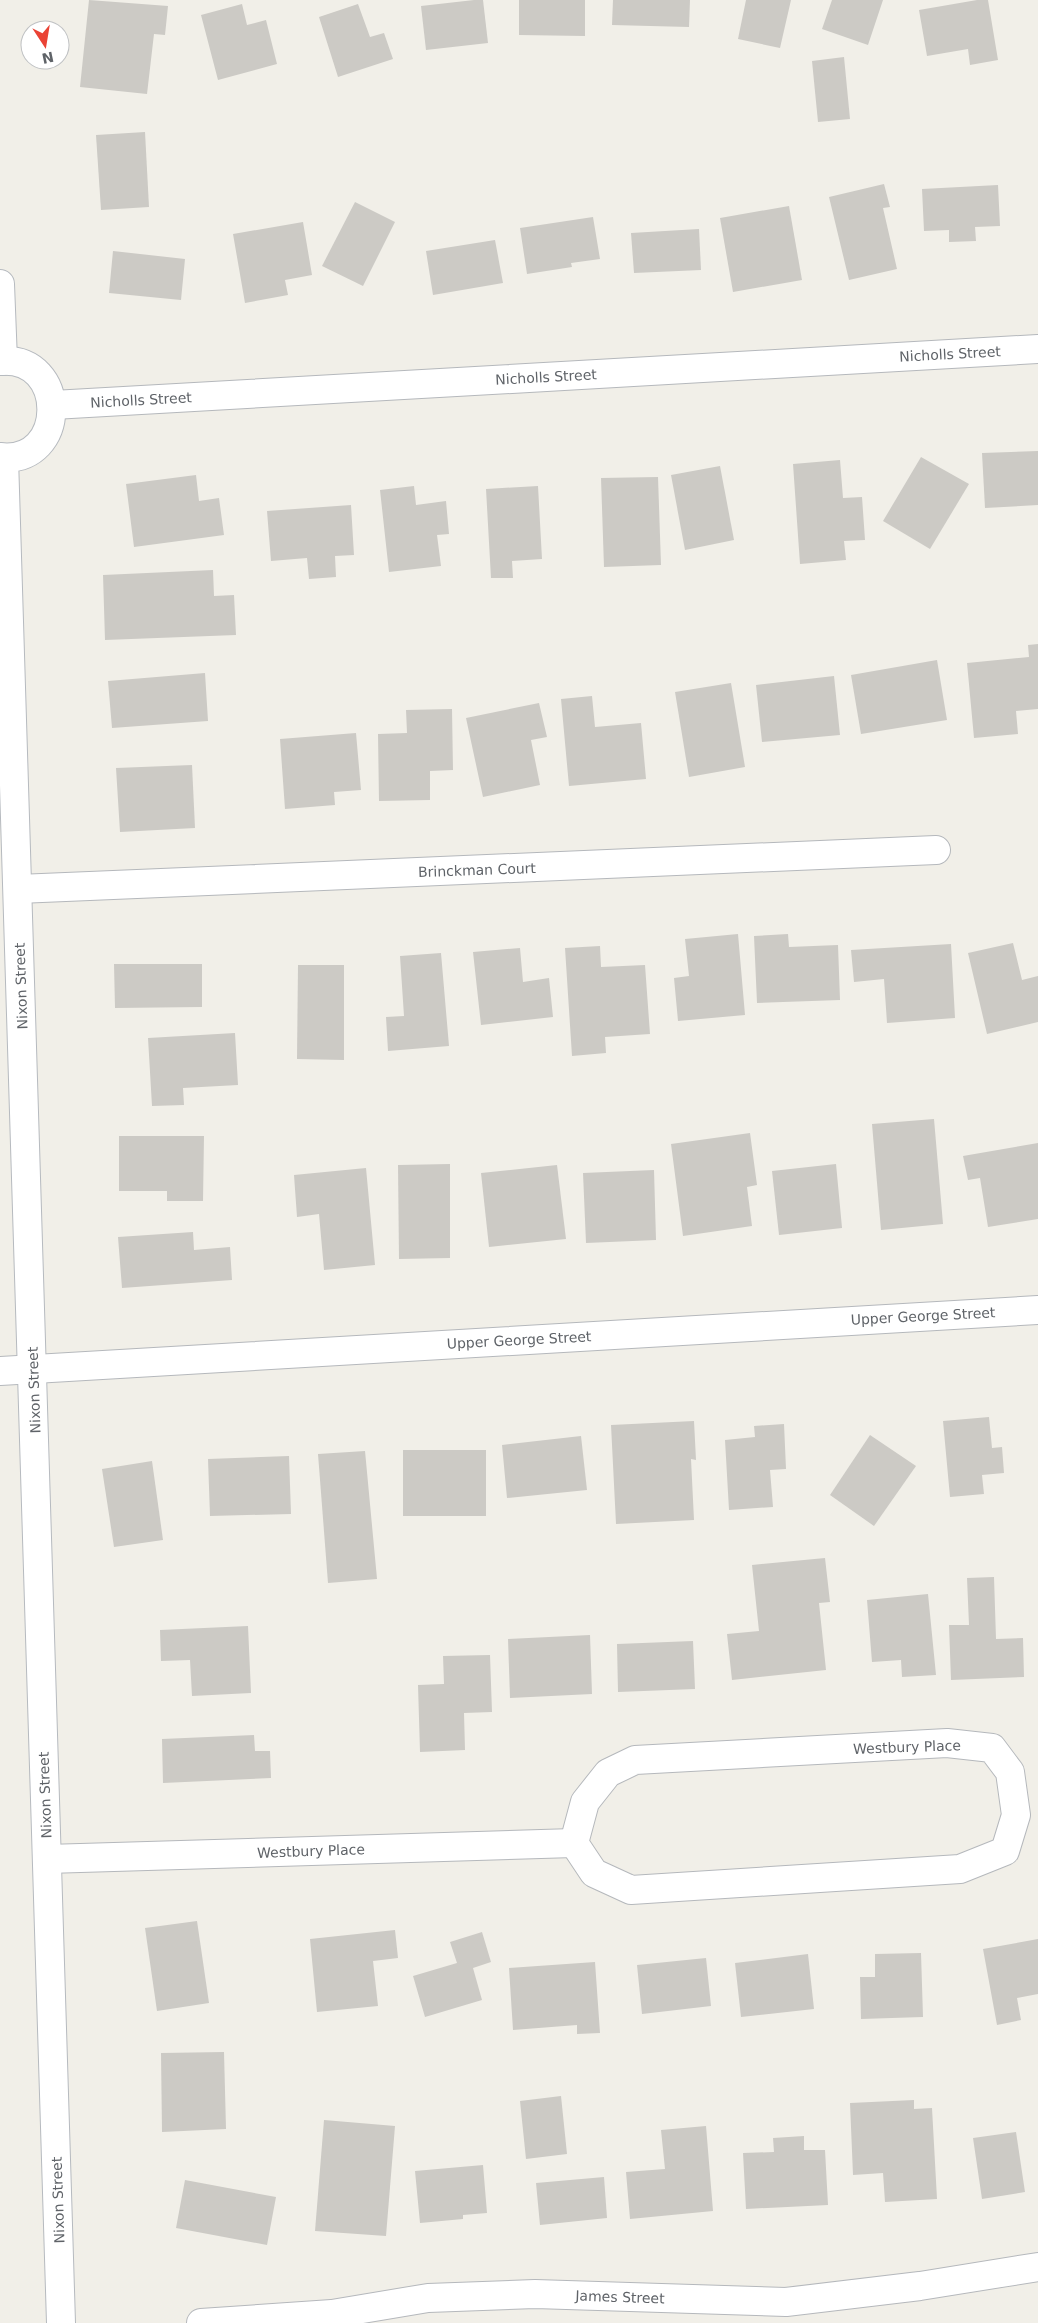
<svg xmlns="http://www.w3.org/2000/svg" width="1038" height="2323" viewBox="0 0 1038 2323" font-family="'DejaVu Sans',sans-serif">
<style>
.building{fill:#cccac5}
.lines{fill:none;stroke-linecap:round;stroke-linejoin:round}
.street-casing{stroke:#b5b8bc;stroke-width:30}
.secondary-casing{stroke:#b6babf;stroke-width:30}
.street{stroke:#fff;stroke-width:28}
.secondary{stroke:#fff;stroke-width:28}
.labels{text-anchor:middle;stroke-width:5;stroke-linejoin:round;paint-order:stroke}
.street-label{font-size:14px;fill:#5f6368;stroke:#fff}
</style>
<rect width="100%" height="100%" fill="#f1efe8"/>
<g class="building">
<polygon points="89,0 168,6 165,35 154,34 147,94 80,87"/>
<polygon points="474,0 483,0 488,43 426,50 421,6"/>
<polygon points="519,0 585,0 585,36 519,35"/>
<polygon points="613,0 690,0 689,27 612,25"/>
<polygon points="746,0 791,0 780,48 738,39"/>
<polygon points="832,0 883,0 868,45 822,29"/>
<polygon points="977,0 988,0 998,60 970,65 968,49 927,56 919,10"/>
<polygon points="242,4 247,25 266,20 277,64 218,80 201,15"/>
<polygon points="358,4 370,37 384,33 393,59 338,77 319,17"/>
<polygon points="844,57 850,119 818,122 812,61"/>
<polygon points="145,132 149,207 101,210 96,135"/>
<polygon points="884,184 890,207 883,208 897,269 849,280 829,197"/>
<polygon points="998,185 1000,226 975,227 976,241 949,242 949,230 924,231 922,189"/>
<polygon points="355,202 395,222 363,286 322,266"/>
<polygon points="789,206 802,280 733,292 720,218"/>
<polygon points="593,217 600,259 571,263 572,267 527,274 520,228"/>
<polygon points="303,222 312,275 285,280 288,295 245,303 233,234"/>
<polygon points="699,229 701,270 634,273 631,233"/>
<polygon points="495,240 503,283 433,295 426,251"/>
<polygon points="113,251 185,259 181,300 109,293"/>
<polygon points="1038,451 1038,505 985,508 982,453"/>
<polygon points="921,457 969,484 930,549 883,521"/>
<polygon points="840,460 843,498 862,497 865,540 844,541 846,560 800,564 793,464"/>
<polygon points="720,466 734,540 685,550 671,475"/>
<polygon points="196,475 199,501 219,498 224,535 134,547 126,484"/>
<polygon points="658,477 661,565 604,567 601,478"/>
<polygon points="414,486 416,505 446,501 449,534 437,535 441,566 389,572 380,490"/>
<polygon points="538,486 542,559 512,561 513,578 491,578 486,489"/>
<polygon points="351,505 354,555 335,556 336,577 309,579 307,558 271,561 267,511"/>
<polygon points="213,570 214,596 234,595 236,635 105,640 103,575"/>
<polygon points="1038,644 1038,709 1016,711 1018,734 974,738 967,663 1029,657 1028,645"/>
<polygon points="937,660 947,720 861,734 851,675"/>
<polygon points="205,673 208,721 112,728 108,681"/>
<polygon points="834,676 840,735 762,742 756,685"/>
<polygon points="731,683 745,767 689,777 675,692"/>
<polygon points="592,696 595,727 641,723 646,779 569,786 561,699"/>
<polygon points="539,703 547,737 531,740 540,785 483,797 466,718"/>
<polygon points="452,709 453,770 430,771 430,800 379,801 378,734 407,733 406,710"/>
<polygon points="356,733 361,790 334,792 335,805 285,809 280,739"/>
<polygon points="192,765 195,828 120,832 116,768"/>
<polygon points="738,934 745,1015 678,1021 674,978 689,976 685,939"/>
<polygon points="788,934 789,947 838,945 840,1000 757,1003 754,936"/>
<polygon points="1013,943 1022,980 1038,976 1038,1022 987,1034 968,953"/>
<polygon points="951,944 955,1018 887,1023 884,979 854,982 851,950"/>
<polygon points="600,946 601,967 645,965 650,1034 605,1037 606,1053 572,1056 565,948"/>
<polygon points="520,948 523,982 549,978 553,1017 481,1025 473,952"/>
<polygon points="441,953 449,1046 388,1051 386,1017 404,1016 400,956"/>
<polygon points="114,964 202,964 202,1007 115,1008"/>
<polygon points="298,965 344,965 344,1060 297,1059"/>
<polygon points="235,1033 238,1085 183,1088 184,1105 152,1106 148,1038"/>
<polygon points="934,1119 943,1224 881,1230 872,1124"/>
<polygon points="750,1133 757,1185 747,1187 752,1226 683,1236 671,1144"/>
<polygon points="119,1136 204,1136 203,1201 167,1201 167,1191 119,1191"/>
<polygon points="1038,1143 1038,1219 988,1227 980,1178 968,1180 963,1156"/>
<polygon points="450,1164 450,1258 399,1259 398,1165"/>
<polygon points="836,1164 842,1228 779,1235 772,1171"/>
<polygon points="557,1165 566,1239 489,1247 481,1173"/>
<polygon points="366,1168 375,1265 324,1270 319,1214 297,1217 294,1175"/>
<polygon points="654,1170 656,1240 586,1243 583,1173"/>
<polygon points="193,1232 194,1250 230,1247 232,1280 122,1288 118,1237"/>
<polygon points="989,1417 992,1448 1002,1447 1004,1473 982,1475 984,1494 950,1497 943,1421"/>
<polygon points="694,1421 696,1460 691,1459 694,1520 616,1524 611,1425"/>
<polygon points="784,1424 786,1469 770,1470 773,1507 729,1510 725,1440 755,1437 754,1426"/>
<polygon points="870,1435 916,1466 874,1526 830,1495"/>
<polygon points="581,1436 587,1490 507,1498 502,1445"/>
<rect x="403" y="1450" width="83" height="66"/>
<polygon points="365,1451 377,1579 328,1583 318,1454"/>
<polygon points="289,1456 291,1514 210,1516 208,1459"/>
<polygon points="152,1461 163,1540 114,1547 102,1469"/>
<polygon points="825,1558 830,1602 819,1603 826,1670 732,1680 727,1634 759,1631 752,1565"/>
<polygon points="994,1577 996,1639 1023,1638 1024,1677 951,1680 949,1625 969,1625 967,1578"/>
<polygon points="928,1594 936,1675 902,1677 901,1660 872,1662 867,1600"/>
<polygon points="248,1626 251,1693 192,1696 190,1660 161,1661 160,1630"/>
<polygon points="590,1635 592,1694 510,1698 508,1639"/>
<polygon points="693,1641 695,1689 618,1692 617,1644"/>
<polygon points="490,1655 492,1712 464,1713 465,1750 420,1752 418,1685 444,1684 443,1656"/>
<polygon points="254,1735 255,1751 270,1751 271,1778 163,1783 162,1739"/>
<polygon points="197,1921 209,2003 157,2011 145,1928"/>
<polygon points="395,1930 398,1958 373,1961 378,2006 317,2012 310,1939"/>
<polygon points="482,1932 491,1962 473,1968 482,2000 425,2017 413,1976 457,1963 450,1942"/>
<polygon points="1038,1939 1038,1994 1017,1998 1021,2020 997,2025 983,1949"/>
<polygon points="921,1953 923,2017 861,2019 860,1977 875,1977 875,1954"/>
<polygon points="808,1954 814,2009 741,2017 735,1963"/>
<polygon points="706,1958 711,2006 642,2014 637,1965"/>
<polygon points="595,1962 600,2033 577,2034 577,2025 513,2030 509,1968"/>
<polygon points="224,2052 226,2129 162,2132 161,2053"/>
<polygon points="561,2096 567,2154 526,2159 520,2101"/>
<polygon points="914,2100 914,2109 932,2108 937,2199 885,2202 883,2173 853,2175 850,2103"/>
<polygon points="324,2120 395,2126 386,2236 315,2231"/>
<polygon points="706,2126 713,2211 630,2219 626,2172 665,2169 661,2130"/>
<polygon points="1016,2132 1025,2192 982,2199 973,2138"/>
<polygon points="804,2136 804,2150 825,2150 828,2205 746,2209 743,2153 774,2152 773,2138"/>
<polygon points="483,2165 487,2213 463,2215 463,2219 420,2223 415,2171"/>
<polygon points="604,2177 607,2218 540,2225 536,2183"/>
<polygon points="185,2180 276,2197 267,2245 176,2228"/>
</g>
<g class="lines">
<g class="street-casing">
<g id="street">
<polyline points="53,405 1038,349"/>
<polyline points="18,889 936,850"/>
<polyline points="0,1371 1038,1310"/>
<polygon points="947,1743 992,1748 1010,1772 1016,1815 1005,1851 960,1869 631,1890 594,1873 574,1843 585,1802 608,1773 635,1760"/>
<polyline points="47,1859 574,1843"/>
<polyline points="201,2323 332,2314 428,2298 535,2294 786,2302 920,2286 1038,2267"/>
</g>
</g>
<g class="secondary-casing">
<g id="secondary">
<polyline points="0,284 3,361"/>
<path d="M0 361C69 355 68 465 0 457"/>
<polyline points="4,458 61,2323"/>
</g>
</g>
<use href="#street" class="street"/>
<use href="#secondary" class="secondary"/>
</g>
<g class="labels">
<g class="street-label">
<text transform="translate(950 354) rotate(-3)" y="5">Nicholls Street</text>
<text transform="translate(546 377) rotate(-3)" y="5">Nicholls Street</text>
<text transform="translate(141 400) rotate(-3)" y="5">Nicholls Street</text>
<text transform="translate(477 870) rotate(-2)" y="5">Brinckman Court</text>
<text transform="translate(21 986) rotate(-92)" y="5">Nixon Street</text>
<text transform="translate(923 1316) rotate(-3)" y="5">Upper George Street</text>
<text transform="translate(519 1340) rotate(-3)" y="5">Upper George Street</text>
<text transform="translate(34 1390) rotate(-92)" y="5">Nixon Street</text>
<text transform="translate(907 1747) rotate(-2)" y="5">Westbury Place</text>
<text transform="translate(45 1795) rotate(-92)" y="5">Nixon Street</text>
<text transform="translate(311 1851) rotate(-2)" y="5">Westbury Place</text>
<text transform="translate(58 2200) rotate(-92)" y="5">Nixon Street</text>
<text transform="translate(620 2297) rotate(2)" y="5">James Street</text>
</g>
</g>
<g transform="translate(45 45) rotate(168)"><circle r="24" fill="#ffffff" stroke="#bfc1c3"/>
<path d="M0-4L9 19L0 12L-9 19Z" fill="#ea4335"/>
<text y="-8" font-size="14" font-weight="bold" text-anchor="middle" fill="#5f6368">N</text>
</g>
</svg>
